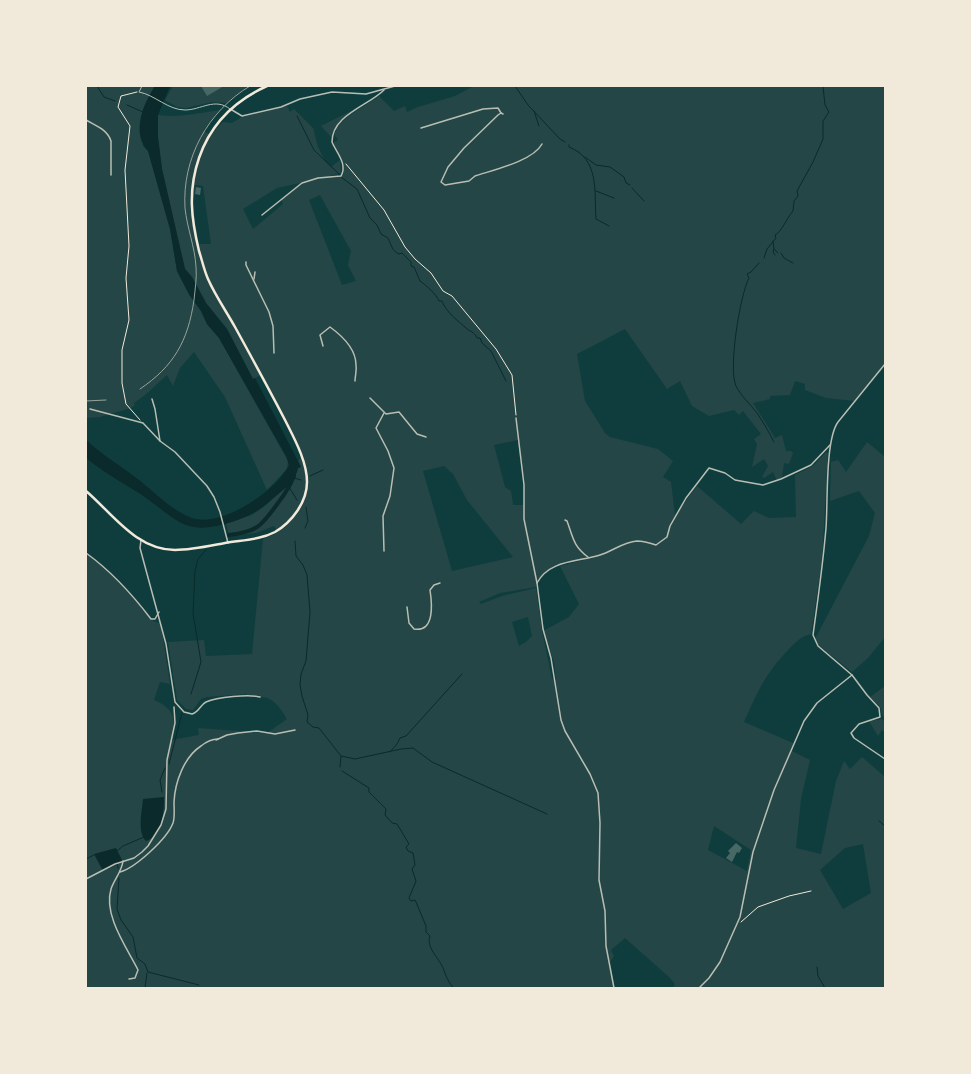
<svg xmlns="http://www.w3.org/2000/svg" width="971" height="1074" viewBox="0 0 971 1074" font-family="'DM Sans',sans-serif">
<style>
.green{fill:#244646;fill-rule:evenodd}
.water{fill:#0a2a2b}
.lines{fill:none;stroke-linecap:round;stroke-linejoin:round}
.stream{stroke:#0a2a2b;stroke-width:1}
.canal{stroke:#0a2a2b;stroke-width:4}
.building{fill:#486865}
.path{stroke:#f1e9da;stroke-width:1}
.service{stroke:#b8beb3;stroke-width:1}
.minor{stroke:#b8beb3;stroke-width:1.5}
.secondary{stroke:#f1e9da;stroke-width:2.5}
.rail{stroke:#97a49c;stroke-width:1}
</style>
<rect width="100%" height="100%" fill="#0f3d3e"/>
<g class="green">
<polygon points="86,86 155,86 142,112 143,146 148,151 170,229 177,271 189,295 201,311 207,324 219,338 288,461 287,469 267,490 225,397 194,352 180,368 173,386 167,375 145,395 134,403 135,405 131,408 100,417 86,418"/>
<polygon points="173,86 248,86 226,103 212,102 186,108 177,107 165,100"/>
<path d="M474 86H885V363L854 401 826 398 805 390V384L795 381 790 395 770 396V399L753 403 775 438 782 435 786 451H791L793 453 789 464 784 463 782 477 777 481 773 472 764 478 762 477 768 466 764 459 752 467 757 444 754 439 761 434 743 411 739 415 734 410 709 416 692 406 680 381 667 389 625 329 577 354 585 401 605 433 610 437 658 449 673 461 663 477 671 482 675 515 697 486 741 524 754 511 769 518 796 517 795 475 813 466 826 452 828 453 822 561 811 634C801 636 796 642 789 649 765 674 758 691 744 722L793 743 794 745 792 751 810 760 801 799 796 848 821 854 836 781 844 761 850 769 862 757 885 777V988H673L675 984 669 977 625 938 611 950 614 956 610 962 615 988H86V555L87 554 108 571 140 604 151 620 161 624 170 684 160 682 154 700C175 709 176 719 172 740L199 735 198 728 267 733 287 719C281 709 273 696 260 697L259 695H247V694L207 697 201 699 193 710 186 709 177 700 168 642 204 640 206 656 252 654 263 539 278 532 274 526 256 533 229 536 226 523 252 515 266 505 277 495 298 468 301 467 298 461 302 457 261 375 253 379 227 329 206 303 192 277 185 269 162 169 158 137V115C179 118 199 113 219 110L203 131 210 134 223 122 232 123 242 117 287 106 290 112 294 109 313 128 318 147 325 161 331 167 340 160 341 173 330 176C333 180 341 178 344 173L342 159 334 144V141L336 142 338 139 335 136C334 120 367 106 379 96L394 111 405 106 407 112 418 107 455 96ZM300 183 281 199 283 204 253 229 243 209 277 188ZM195 185 203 186 211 244H199L193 210ZM320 195 351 251 348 265 356 281 342 285 309 200ZM518 440 524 487V505H513L511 491 505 487 494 445ZM444 466 453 474 467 500 513 557 452 571 423 471ZM592 558 560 566 579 604 569 617 543 631 554 662 556 680 552 679 542 631 536 588 502 596 481 604 479 602 500 593 536 587C538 566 576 559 592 558ZM528 617 532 636 526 642 519 646 512 622ZM714 826 751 850 747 871 708 850ZM863 844 871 893 843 909 820 870 845 848Z"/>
<polygon points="353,110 339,122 331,137 321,126"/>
<polygon points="867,442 885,457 885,637 868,658 852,672 818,645 815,639 869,536 875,513 859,491 830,501 831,462 838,460 846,472"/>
<polygon points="885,686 885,717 883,717 880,707 870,697"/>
<polygon points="882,719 885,722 885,732 882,730 878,736 869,721"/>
</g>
<g class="water">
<path d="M155 86H170L158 115V137L162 169 185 269 192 277 206 303 227 329 253 379 255 378 301 467 298 468C296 482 279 493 269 502 258 512 246 517 232 522 184 537 178 520 142 495 123 483 103 472 86 458V440C101 454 118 464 135 477 153 490 170 510 192 518 222 528 276 491 289 465L286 456 219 338 207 324 201 311 189 294 177 271 170 229 148 151C131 133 143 104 155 86Z"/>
<path d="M164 797C164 812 163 835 146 841 137 832 142 811 143 799Z"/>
<polygon points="116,848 123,862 103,871 94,854"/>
</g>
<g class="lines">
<g class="stream">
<polyline points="97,86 104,97 115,101"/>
<polyline points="515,86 528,105 560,139 565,142"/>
<polyline points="127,105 143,112"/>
<polyline points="534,111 539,126"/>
<polyline points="297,116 314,150 339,174"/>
<path d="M569 145V147C600 159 594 192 596 219L609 226"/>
<polyline points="585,157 596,165 610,167 624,177 626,183 630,185"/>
<path d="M341 177 357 189 370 218 377 225 381 234 388 238C391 244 392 251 399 254L402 253 411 262V266L414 267 420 281C427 286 436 294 439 301H442C446 312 458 321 466 328 470 332 474 331 477 338H480L482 343 491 351 506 381"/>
<polyline points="632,188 644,201"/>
<polyline points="596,191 614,198"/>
<polyline points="773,241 774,249 778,253"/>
<polyline points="774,249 773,252 775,255"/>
<polyline points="781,253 784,258 793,263"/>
<path d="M764 258 767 249 776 238 775 235C781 233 788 216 793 211L794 201 798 196 797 191 813 162 823 139V121L829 112 825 105 823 86"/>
<path d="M759 263 751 272 747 274 749 278C740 295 728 369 736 386 741 396 750 404 757 413 763 422 769 432 774 442"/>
<polyline points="310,476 323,470"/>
<polyline points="294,478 301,480"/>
<polyline points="289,487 297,500"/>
<polyline points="305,528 308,521 306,507"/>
<polyline points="295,541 296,556 303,565 307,575 310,612 306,661 301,674 300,685 302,696 308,715 307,722 313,727 319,728 341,756 340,767"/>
<polyline points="191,694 201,662 193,613 195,571 198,559 206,550"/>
<polyline points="390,752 397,744 400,738 406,736 462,674"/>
<polyline points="341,756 355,759 401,749 413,748 432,762 547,814"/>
<polyline points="169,764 182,713"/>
<path d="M342 771 369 788V792L386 809 385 815 392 823 397 824 409 844 406 847 408 851 413 853 415 865 412 869 416 881 409 898 411 901 415 900 416 902 426 926V932L430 936C426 948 439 958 443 968 446 975 448 983 454 988"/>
<polyline points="162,792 160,780 165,768"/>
<polyline points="879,821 885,826"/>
<polyline points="117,851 123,846 144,837"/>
<polyline points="86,859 94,855"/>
<polyline points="117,864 118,868"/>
<polyline points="119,878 117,909 121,920 133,937 137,958 145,964 148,972 199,985"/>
<polyline points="817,967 818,976 825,988"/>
<polyline points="145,988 147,973"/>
</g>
<path class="canal" d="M229 535C258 532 262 525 278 503 285 494 290 486 294 476"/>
</g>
<g class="building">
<polygon points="201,86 224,86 207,96"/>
<polygon points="196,187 201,188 200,195 195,194"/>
<polygon points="736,843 742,848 739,853 737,852 732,862 726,858 730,853 728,851"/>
</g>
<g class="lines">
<g class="path">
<polyline points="137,92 121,96 118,107 130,126 125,170 129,246 126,278 129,320 122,350 122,383 126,404 140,420"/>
<polyline points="346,164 384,210 405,247 415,259 431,273 443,291 452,296 496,349 512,375 516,415"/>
<polyline points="741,922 758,907 789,896 811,891"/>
</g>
<path class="service" d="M142 86 139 92C155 95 168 110 185 110 201 110 215 97 230 109"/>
<g class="minor">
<polyline points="232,110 242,116 281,107 300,99 332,92 366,94 395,86"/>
<path d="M503 114 501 113 498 115 464 148 448 167 441 182 445 185 469 181 475 176C493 170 533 161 542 144"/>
<path d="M86 120C96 126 107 129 111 141V175"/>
<polyline points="421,128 483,109 498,108 501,113"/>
<path d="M262 215 302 183 318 178 341 176C348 164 336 152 332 142 332 115 368 106 384 90"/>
<polyline points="246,262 246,265 269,312 273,326 274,353"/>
<polyline points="254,279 255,272"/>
<path d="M323 346 320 335 330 327C341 335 356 349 356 365 357 371 355 376 355 381"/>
<path d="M885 364 838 422C825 440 828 503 826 528 823 564 818 599 813 635L818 646 852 675 867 695 879 708 880 717 859 724 851 733 854 738 885 759"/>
<polyline points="370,398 386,414 399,412 417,434 426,437"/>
<polyline points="152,399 155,409 160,441"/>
<polyline points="90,409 143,423 160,441 175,452 207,486 214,497 220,512 228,543"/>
<polyline points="384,413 376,428 388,451 394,468 390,496 383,516 384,551"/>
<polyline points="516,418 524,485 524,519 537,583"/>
<path d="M565 520 567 521C573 537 573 546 588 557"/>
<path d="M141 540 140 548 166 644 175 702 184 712 192 714C199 712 200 705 206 702 217 697 249 694 260 697"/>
<path d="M86 553C111 571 132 594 151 619H155L159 612"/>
<path d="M407 607 409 623 414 629C435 633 432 603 430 590L434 585 440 583"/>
<polyline points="216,740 227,735 238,733 257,731 275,734 295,730"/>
<path d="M123 861C122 871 114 880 111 889 103 915 127 948 138 970L135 978 129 979"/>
<path d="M120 872C135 868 167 839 173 823 175 817 174 809 174 802 175 782 184 757 201 746 206 742 212 739 218 739"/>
<polyline points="86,879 115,864 134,858 142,852 148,846 161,825 166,809 167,760 175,723 174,707"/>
<path d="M614 988 606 946 605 911 599 880 600 823 598 793 590 774 565 731 561 720 551 658 543 629 537 583C549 560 578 562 600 555 613 551 623 542 637 541 644 541 650 543 656 545L667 537 670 526 686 498 709 468 725 473 735 480 763 485 781 479 811 465 830 445"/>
<polyline points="699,988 709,978 720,962 740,917 753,852 774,790 804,721 817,703 852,675"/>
</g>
<path class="secondary" d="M86 491C112 513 136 550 175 550 192 550 209 546 225 543 242 540 260 540 275 532 292 522 307 502 307 482 307 461 294 438 285 420 269 389 252 358 235 327 226 311 215 295 208 279 204 270 202 260 199 251 191 218 188 190 199 158 211 123 234 101 267 86"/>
<g class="rail">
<path d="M140 389C174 366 188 341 194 300 195 289 197 278 196 267 195 247 187 228 185 208 182 158 208 111 250 86"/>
<polyline points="86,401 106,400"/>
</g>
</g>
<rect width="971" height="1074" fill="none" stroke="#f1e9da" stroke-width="174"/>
</svg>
